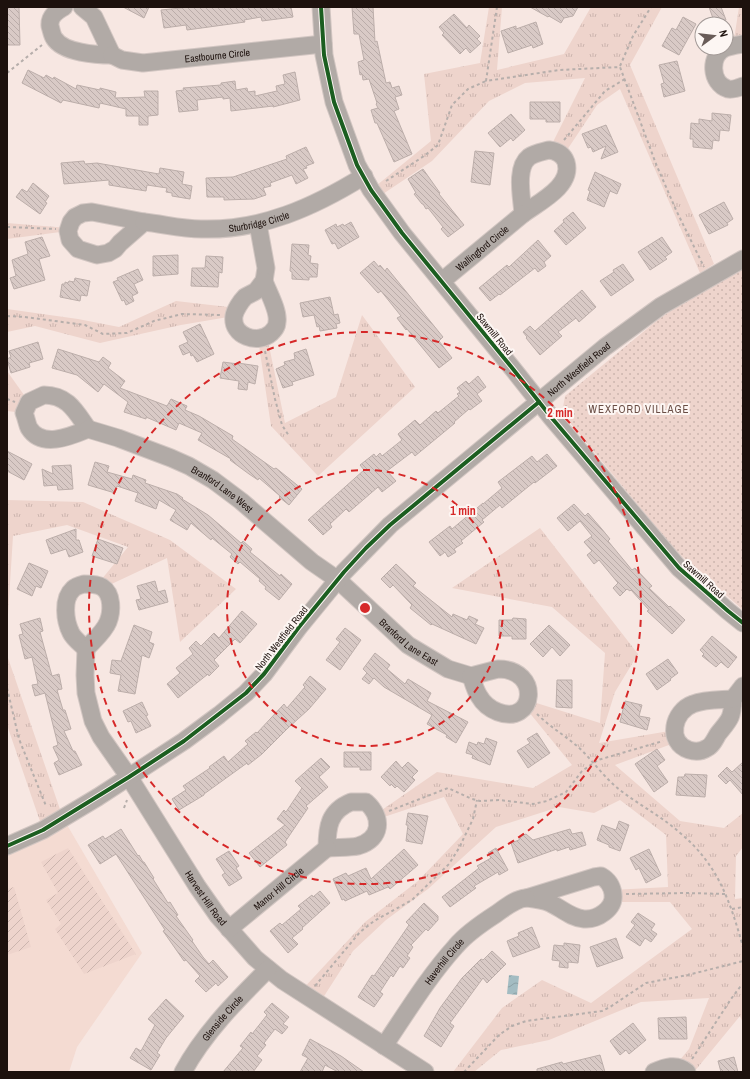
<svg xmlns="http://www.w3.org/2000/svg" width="750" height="1079" viewBox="0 0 750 1079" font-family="'Archivo Narrow',sans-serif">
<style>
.built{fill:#f4dbd2}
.grass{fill:url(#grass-tufts)}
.park{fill:url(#park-dots)}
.garden{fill:url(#garden-furrows)}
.water{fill:url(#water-waves)}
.building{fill:url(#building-back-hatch);stroke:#bcaeaa}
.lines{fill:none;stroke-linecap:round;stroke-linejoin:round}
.minor-casing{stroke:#d2c6c2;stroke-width:19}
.path{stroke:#b6aeab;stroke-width:2;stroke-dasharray:3 3;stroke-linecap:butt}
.minor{stroke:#b1aaa6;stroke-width:17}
.cycleway-casing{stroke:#fdf6f3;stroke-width:6}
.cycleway{stroke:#1b5e20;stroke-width:4}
.ring{fill:none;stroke:#d62828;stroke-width:2;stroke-dasharray:7 5}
.labels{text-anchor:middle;stroke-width:4;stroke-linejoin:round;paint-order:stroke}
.street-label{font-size:10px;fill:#1d110d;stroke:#fdf6f3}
.neighbourhood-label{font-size:11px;letter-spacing:1px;fill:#694d44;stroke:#fdf6f3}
.centre{fill:#d62828;stroke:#fdf6f3;stroke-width:2}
.ring-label{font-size:12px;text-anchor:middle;font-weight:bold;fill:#d62828;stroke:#fdf6f3;stroke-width:4;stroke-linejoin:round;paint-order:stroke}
</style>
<defs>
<pattern id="grass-tufts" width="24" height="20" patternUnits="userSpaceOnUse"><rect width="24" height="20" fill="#eed4cc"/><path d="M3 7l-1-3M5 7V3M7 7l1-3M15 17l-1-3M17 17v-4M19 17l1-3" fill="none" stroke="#ccb5ae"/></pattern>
<pattern id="park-dots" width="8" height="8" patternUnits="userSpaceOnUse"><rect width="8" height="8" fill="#eed4cc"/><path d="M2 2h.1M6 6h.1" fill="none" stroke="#ccb5ae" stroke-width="1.8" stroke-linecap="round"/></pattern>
<pattern id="garden-furrows" width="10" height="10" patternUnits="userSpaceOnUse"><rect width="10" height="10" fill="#eed4cc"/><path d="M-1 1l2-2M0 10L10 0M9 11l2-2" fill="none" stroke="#ccb5ae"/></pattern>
<pattern id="water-waves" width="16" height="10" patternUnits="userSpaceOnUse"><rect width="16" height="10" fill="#a3bcc2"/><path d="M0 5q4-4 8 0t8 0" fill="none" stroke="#8ca1a6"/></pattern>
<pattern id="building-back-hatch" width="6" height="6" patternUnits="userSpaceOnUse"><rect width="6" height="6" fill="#d9cac6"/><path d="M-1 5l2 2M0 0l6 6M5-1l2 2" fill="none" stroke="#baaca9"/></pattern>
</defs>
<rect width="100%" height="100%" fill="#f7e7e2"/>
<polygon class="built" points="63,818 142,953 77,1047 69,1072 7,1072 7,846"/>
<g class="grass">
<polygon points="489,7 502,7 497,70 564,54 591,7 662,7 630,65 714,264 700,273 620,89 597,105 563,156 549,150 585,78 525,83 489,101 432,161 377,198 371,190 431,141 424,74 480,63"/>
<polygon points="739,7 743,7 743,44 733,46"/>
<polygon points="7,223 68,228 68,231 7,239"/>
<polygon points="176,301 237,308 234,316 181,325 100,343 35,326 7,332 7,309 78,319 119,327"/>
<polygon points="362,315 415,387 318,476 271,426 258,339 267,336 285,423 336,397"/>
<polygon points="7,371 29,402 24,413 7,411"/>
<polygon points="7,500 83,502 170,540 236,589 180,642 167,558 103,588 97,585 128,547 67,525 13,536 7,631"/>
<polygon points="540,528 638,654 615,692 599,743 675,730 677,742 615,765 680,821 724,828 743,813 743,847 736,856 735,899 743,898 743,1023 740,1016 694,1072 674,1067 689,1049 709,998 641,1002 549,1040 501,1050 474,1072 453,1072 502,1008 542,980 591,1003 692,929 670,902 612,902 612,890 668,887 666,835 620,800 594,813 559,807 496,827 428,889 386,920 353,951 319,1004 300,992 365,922 418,881 463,834 444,797 378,819 376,814 437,772 533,788 572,765 524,706 527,700 600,723 605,653 552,607 452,588"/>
<polygon points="7,655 63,818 43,830 7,725"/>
</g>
<polygon class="park" points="743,266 743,610 676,551 562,413 565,396 659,319 708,285"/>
<g class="garden">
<polygon points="68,848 136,954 84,974 55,929 61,924 46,900 58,893 41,862"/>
<polygon points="14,887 31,947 7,955 7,889"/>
</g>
<polygon class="water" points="509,975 519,976 517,995 507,994"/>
<g class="building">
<polygon points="7,7 19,7 20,45 7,45"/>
<polygon points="123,7 149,7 144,18"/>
<polygon points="190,7 291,7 293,17 262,21 261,17 244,20 245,22 187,30 186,25 164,28 161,10"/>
<polygon points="352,7 373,7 375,42 377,41 386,83 390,82 392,88 399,86 402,95 395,97 399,109 394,111 412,154 394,162 377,123 375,123 371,110 378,108 376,104 377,103 369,79 363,80 362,74 360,75 358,62 364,60 359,34 354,34"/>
<polygon points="530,7 578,7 573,16 564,18 561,23 549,16 548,17"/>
<polygon points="709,7 721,7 726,20 715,24"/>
<polygon points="454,14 467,28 469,25 480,36 477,39 481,43 470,53 466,48 460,54 442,35 444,33 439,27"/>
<polygon points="683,17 696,24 679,55 662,46 672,28 676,30"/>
<polygon points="536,22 543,44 533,48 532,45 508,53 501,31 516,26 516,29"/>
<polygon points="677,61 685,91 664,97 661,84 664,83 659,65"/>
<polygon points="28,70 44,78 46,75 53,79 54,77 76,89 77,85 100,90 100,88 116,92 115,98 145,97 144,91 158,91 158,115 148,116 148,125 139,125 139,116 126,116 126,109 100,103 99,108 63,100 61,103 22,83"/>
<polygon points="295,72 300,100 273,107 273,106 231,111 230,98 223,99 223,97 197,100 198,110 179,112 176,91 184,90 183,88 221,85 221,83 235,81 236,90 247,88 248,92 255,91 255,96 277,91 276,86 285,84 283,75"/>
<polygon points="530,102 560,102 560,122 546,122 546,119 530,119"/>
<polygon points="712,113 731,115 729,131 720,130 719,141 713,140 712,149 693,147 693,139 690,139 691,123 699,124 699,119 712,121"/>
<polygon points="511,114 525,130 513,141 511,138 500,147 488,133"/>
<polygon points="606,125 618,152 601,159 606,146 593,152 591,147 588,148 582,134"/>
<polygon points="306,147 314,163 306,166 307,168 303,169 308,178 296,184 292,175 270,183 271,186 263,188 266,195 254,199 224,200 224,197 207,197 206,178 233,177 287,159 286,156"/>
<polygon points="475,151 494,153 490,185 471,182"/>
<polygon points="84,161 85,164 97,163 159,174 160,168 184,172 182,184 192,186 190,199 172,196 172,193 166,192 167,188 147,185 146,191 109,185 109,180 64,184 61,163"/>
<polygon points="423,169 440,193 439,194 464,225 448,237 441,229 443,227 428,208 426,209 423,204 422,204 414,194 416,193 408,179"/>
<polygon points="595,172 621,184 617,194 610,191 604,207 587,200 590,191 588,190"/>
<polygon points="33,183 49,196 45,202 47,203 40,214 16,197 22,189 27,192"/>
<polygon points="724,202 733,219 727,223 728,225 709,234 699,215"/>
<polygon points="573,212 586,228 566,245 554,231 564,222 563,220"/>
<polygon points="351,222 359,237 338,249 335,243 332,244 325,230 336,224 337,227 343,224 344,226"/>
<polygon points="42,237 50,256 39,259 45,280 14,289 10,278 16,276 12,260 28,254 25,242"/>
<polygon points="662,237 672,252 665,257 667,259 650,270 638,252"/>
<polygon points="538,240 551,256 544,262 546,266 538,272 535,268 500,295 499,294 490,301 479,288 507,265 509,267"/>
<polygon points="292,244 309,245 308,255 311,256 310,263 318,264 317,277 309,277 309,280 292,279 292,272 290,271"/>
<polygon points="178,255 178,274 153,276 153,256"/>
<polygon points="206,256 223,257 222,273 219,272 218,287 191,286 192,268 205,268"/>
<polygon points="374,261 379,267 380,265 385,271 387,268 443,337 439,341 452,358 439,368 407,329 406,330 397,318 401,316 381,291 378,293 360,273"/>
<polygon points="623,264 634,280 611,296 600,281 614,272 613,270"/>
<polygon points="138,269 143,280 134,284 138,293 132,296 134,301 126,305 124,300 122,301 113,282 118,280 117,278"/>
<polygon points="75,278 90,281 87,296 81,295 80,301 60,297 62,284 65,284 65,282 68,283 69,281 74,282"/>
<polygon points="582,290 596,307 579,322 576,318 558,332 562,336 540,355 526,338 527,337 523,332 530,326 535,331"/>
<polygon points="330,297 334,315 338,314 340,323 336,324 337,328 320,331 319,326 317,327 314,315 303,317 300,303"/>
<polygon points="200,324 214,354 197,362 193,355 191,356 190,352 183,355 179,346 188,342 183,332"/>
<polygon points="38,342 43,359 29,363 30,367 11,373 7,359 11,357 9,351"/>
<polygon points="58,349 99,362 103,357 111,363 108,368 125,381 120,388 167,406 171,399 187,406 185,410 199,416 233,436 232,439 274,469 276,468 302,489 289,505 279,497 280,496 259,478 258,480 249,474 230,460 231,459 198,440 202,433 179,423 176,430 146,417 146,419 124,412 128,402 104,384 98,392 77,375 52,368"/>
<polygon points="306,349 314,375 292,382 293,385 283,388 276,369 285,365 284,362 295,359 294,353"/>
<polygon points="223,362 238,364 238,363 258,366 255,384 248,382 247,390 238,389 239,381 220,378"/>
<polygon points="478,376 486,387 477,394 482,401 470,410 469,409 454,422 455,423 415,456 412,452 387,471 396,481 382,492 378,487 349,512 346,509 330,524 332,527 323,535 308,520 364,470 360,465 374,454 376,457 380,453 382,456 402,440 398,434 415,420 420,425 436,411 438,413 459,396 457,394 460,392 457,388 466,381 469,384"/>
<polygon points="7,451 32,464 24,480 7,471"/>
<polygon points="547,454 557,466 535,483 534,482 502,508 500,505 482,520 484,522 461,541 463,543 454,549 456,552 448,557 445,552 440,556 429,542 450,526 452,529 483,503 483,504 502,488 498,482 532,456 537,462"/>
<polygon points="95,462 109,466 107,472 132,479 133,475 146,480 145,483 177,494 183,498 182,499 208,515 241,543 243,541 252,549 250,552 280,576 281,574 292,584 279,600 265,589 266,587 259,581 260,579 240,562 238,564 230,557 232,554 212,538 211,540 191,523 187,530 170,520 176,510 159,500 156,509 135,501 138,493 117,486 115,493 88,485"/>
<polygon points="71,465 73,489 58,490 57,485 44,486 42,469 53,474 52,466"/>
<polygon points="574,504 585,516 588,513 601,528 610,539 608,541 632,570 635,568 652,586 649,588 669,607 670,606 685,620 672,634 647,611 649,610 631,590 630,591 627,589 620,596 613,588 618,583 599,560 594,564 587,555 592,551 584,542 592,536 580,521 568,531 557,518"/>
<polygon points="76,529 76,540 79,540 83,552 69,557 66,549 51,554 46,540"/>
<polygon points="98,539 123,548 117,564 92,556"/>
<polygon points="29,563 48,571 41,588 36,586 32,596 17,589"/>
<polygon points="396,564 416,583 413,586 452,617 453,614 467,620 469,616 478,620 475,624 484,628 476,644 432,624 431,625 410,608 412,605 393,585 390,588 381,579"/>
<polygon points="155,581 158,592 165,590 168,602 139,610 136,600 141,599 137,586"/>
<polygon points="242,611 257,624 240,643 235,639 214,660 219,666 209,676 208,674 178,698 167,684 180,673 176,668 193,654 189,648 196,641 201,646 214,633 219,638"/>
<polygon points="40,618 43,631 40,632 52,676 59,674 62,689 57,690 63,710 65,710 71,729 64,731 73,751 75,751 82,765 59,775 54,763 59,760 53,747 58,745 45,693 35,696 32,685 38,684 32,657 25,659 19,635 23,634 20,624"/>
<polygon points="513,618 526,619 526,639 512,639 512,636 499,636 499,620 512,620"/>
<polygon points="134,625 152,632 149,642 154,644 149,658 142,655 135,694 118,691 121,675 110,673 112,660 121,661"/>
<polygon points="549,625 570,645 560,656 552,647 543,657 530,644"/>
<polygon points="345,628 361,640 340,670 326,660 340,642 336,639"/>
<polygon points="712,636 737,657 728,668 721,662 716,667 702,656 704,654 700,650"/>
<polygon points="375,653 390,665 387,669 405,684 408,679 431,693 427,701 468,722 456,743 446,737 447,735 427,724 432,715 384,687 374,678 369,684 362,679 367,673 363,669"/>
<polygon points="668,659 678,673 670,679 671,680 657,690 646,674"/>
<polygon points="310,676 326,689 309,709 288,728 262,754 248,765 247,763 204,794 204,795 179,810 172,799 186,790 183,786 210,768 209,767 224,756 228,762 248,744 245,741 256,732 257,733 284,704 287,708 305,687 303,685"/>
<polygon points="557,680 572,680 572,708 556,707"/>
<polygon points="625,701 642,705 639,716 650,718 647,730 620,722"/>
<polygon points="142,702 148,715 146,716 151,726 136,733 131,721 128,722 123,711"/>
<polygon points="537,733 550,753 528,768 517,751 530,743 527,739"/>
<polygon points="486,738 497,742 490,765 472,758 473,755 466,753 469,742 477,745 478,742 484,744"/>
<polygon points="657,749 665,760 657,766 668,782 654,792 635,764"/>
<polygon points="344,752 371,752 371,770 360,770 360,767 344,767"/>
<polygon points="321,758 330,767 319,777 328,787 306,806 308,808 285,842 287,845 260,867 249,853 285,825 277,819 284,810 286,812 302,788 295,781"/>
<polygon points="396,761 402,768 408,762 418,771 412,777 415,780 404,792 397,786 395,788 391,784 390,786 381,777"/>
<polygon points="743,762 743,795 730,780 726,784 718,776 727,767 732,772"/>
<polygon points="685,774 707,775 705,797 676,795 678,777 684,777"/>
<polygon points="408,813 428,816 422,844 406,841 408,825 406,825"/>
<polygon points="619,821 629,825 620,851 609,847 609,845 597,840 602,825 616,830"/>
<polygon points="121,829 138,856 139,855 143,862 144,862 154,878 153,879 168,903 170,902 178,915 176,916 193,940 192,941 203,957 209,964 213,960 228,977 218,986 216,983 206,992 195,981 200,976 186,960 184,961 163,931 165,930 116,854 100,864 88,845 103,836 105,839"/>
<polygon points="570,829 572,834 582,832 586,845 570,850 569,847 557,851 557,849 518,863 511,843 519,840 521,836 526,834 533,840"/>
<polygon points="496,848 508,870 499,875 498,872 474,886 476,888 450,907 442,897 479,868 477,866 491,858 488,853"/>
<polygon points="404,849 418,865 390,889 388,887 369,895 367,891 345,901 344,899 342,900 333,879 346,873 348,876 366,868 371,879"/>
<polygon points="649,849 661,875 646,883 639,868 636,870 630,858"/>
<polygon points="229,851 239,866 236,868 242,878 229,886 222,875 225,873 216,859"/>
<polygon points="320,891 330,903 302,928 303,929 292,938 298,944 288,953 270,931 280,923 282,925 301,909 298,906 312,895 313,897"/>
<polygon points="424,903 438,916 438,920 428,931 426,929 411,945 413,947 407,956 410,958 403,968 400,966 393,977 391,975 380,992 383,994 374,1007 358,997 372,975 374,976 409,925 406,922"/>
<polygon points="638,913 655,924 651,930 657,934 651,942 645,938 640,946 626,937 635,925 631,922"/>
<polygon points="532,927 540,947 513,957 507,941 519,936 518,933"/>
<polygon points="616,938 623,958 597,967 590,947"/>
<polygon points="564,943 580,945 578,963 568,962 568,968 559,967 560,961 552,960 554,945 564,946"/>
<polygon points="492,951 506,964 487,983 483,978 450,1023 454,1026 441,1047 424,1036 440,1008 462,978 481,959 483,960"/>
<polygon points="166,999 184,1016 166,1038 157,1053 160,1055 151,1070 130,1058 136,1048 141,1051 155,1025 148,1019"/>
<polygon points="272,1003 289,1017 283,1024 288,1027 282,1034 275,1029 264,1043 266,1045 257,1056 262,1060 253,1072 223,1072 243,1048 240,1046 251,1032 252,1034 267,1015 264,1012"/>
<polygon points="686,1017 687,1039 659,1039 658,1018"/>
<polygon points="633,1023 646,1040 629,1054 626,1050 620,1055 610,1041"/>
<polygon points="310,1039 341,1056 364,1072 338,1072 325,1065 322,1072 300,1072 308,1058 302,1055"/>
<polygon points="600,1055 605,1072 537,1072 537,1069 562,1062 563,1064"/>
<polygon points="734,1057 738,1072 721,1072 718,1061"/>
</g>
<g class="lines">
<g class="minor-casing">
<g id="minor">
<path d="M64 7C57 11 49 16 50 26 51 29 52 35 54 38 63 53 97 55 112 55L94 17 82 7"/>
<polyline points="321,7 324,55 334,102 357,165 371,190 402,233 513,369 551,417 679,568 728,611 743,623"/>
<path d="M743 44C737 45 730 46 725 48 709 56 710 83 728 89 733 90 738 88 743 86"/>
<path id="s1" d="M112 55 122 60 143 63 323 44"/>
<path d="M549 150C557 151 563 154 566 162 573 186 539 202 523 214 522 198 515 168 529 157 535 153 542 152 549 150Z"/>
<polygon points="92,212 144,222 120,243 115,249 108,253 97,255 78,249 70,240 68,231 71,222 75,217 83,213"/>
<path id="s2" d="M144 222C163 224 182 229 201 229 261 231 314 207 364 176"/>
<polyline points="258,224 266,268 264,281"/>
<path d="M264 281C268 292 279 311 277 322 277 327 274 330 271 333 258 345 231 336 234 316 235 310 241 301 245 297 248 295 253 293 256 291 259 288 261 284 264 281Z"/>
<path id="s3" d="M442 281 523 214"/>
<path d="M44 395C68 395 76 412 88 429 71 436 42 449 29 428 27 424 26 417 24 413L29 402Z"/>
<path id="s4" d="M88 429 118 438 171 458 189 466 213 480 241 501 312 562 338 580 408 645 448 669 471 676"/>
<path d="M84 584C90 584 97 584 102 587 113 594 112 612 108 622 104 632 93 641 86 649 81 644 74 639 71 633 65 621 62 599 73 589 76 586 80 585 84 584Z"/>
<path id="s5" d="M86 649 85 675 86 693 93 721 101 737 129 777 197 886 218 916 255 958 282 980 425 1072"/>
<path d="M498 669C542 669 535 726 498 712 490 709 483 703 479 696 475 690 473 682 471 676Z"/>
<path d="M733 699C732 719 730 719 718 734 715 739 712 746 707 748 701 752 695 752 689 750 666 742 673 711 693 704 705 699 720 700 733 699Z"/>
<polyline points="733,699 743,686"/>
<path d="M351 802H366C383 817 382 839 358 846 349 848 337 847 327 848 327 827 329 811 351 802Z"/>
<path id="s6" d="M7 846 43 830 98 797 184 741 219 715 246 693 264 674 299 627 344 572 390 525 605 347 661 306 743 259"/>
<path d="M601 876C608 880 612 886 613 894 615 909 597 920 584 919 571 918 561 908 550 903 543 900 534 899 526 898L594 877Z"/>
<path id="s7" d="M229 929 327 848"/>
<path id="s8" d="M384 1046C407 1012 428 977 456 946 467 933 482 923 496 914 506 907 515 899 526 898"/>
<path id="s9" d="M183 1072C204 1033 237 1000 268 969"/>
<path d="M654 1072C665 1067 677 1063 687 1072"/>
</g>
</g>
<g class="path">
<polyline points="497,7 486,81 559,70 620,67 656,164 676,210 704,267"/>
<polyline points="620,66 633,36 651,7"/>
<polyline points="7,73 42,45"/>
<polyline points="564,140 605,91 625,79"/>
<polyline points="386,181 424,156 438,145 452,105 468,89 486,81"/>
<polyline points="7,227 56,229"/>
<polyline points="7,316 25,317 85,325 103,334 127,333 154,321 182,314 220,315"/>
<polyline points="265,351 275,399 282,425 289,436"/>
<polyline points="7,399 15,402"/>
<polyline points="7,688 19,739 46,806"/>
<path d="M537 714C549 726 564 735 577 746 592 759 604 778 620 790 639 805 661 816 679 832 718 864 730 901 743 947"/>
<polyline points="124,808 127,800"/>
<polyline points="389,811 448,788 472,799 480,801 499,800 533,804 547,801 566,792 582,771 598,760 663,741"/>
<polyline points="626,894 687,893 725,894"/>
<polyline points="732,909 743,907"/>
<polyline points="315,986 360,932 374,921 412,900 449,864 459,848 473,819 477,800"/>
<polyline points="692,1059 731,999 740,987 743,985"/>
<polyline points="464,1072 499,1035 512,1026 526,1021 602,1011 610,1007 646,983 688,975 743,961"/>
</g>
<use href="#minor" class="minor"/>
<g class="cycleway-casing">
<g id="cycleway">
<polyline points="321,7 324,55 334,102 357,165 371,190 402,233 513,369 551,417 679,568 728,611 743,623"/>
<polyline points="7,846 43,830 129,777 184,741 246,693 264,674 299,627 344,572 366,548 390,525 539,402"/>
</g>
</g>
<use href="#cycleway" class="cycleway"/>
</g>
<g class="ring">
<circle cx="365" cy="608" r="138"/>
<circle cx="365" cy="608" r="276"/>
</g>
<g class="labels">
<g class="street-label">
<text dy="4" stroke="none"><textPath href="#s1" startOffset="107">Eastbourne Circle</textPath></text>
<text dy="4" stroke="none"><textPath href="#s2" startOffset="116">Sturbridge Circle</textPath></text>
<text dy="4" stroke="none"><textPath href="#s3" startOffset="52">Wallingford Circle</textPath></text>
<text transform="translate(495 334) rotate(51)" y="4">Sawmill Road</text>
<text dy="4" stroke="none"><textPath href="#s6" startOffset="751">North Westfield Road</textPath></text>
<text dy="4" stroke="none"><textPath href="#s4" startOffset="148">Branford Lane West</textPath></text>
<text transform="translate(704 579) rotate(42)" y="4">Sawmill Road</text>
<text transform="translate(281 638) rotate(-52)" y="4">North Westfield Road</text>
<text dy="4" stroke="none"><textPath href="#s4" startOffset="390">Branford Lane East</textPath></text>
<text dy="4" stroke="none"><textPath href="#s7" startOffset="64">Manor Hill Circle</textPath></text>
<text dy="4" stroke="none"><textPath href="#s5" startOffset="283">Harvest Hill Road</textPath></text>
<text dy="4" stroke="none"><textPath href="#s8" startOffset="104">Haverhill Circle</textPath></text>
<text dy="4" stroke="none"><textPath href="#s9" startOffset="67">Glenside Circle</textPath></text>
</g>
<g class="neighbourhood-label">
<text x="639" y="413">WEXFORD VILLAGE</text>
</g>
</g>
<circle cx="365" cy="608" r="6" class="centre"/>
<g class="ring-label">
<text x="560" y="417">2 min</text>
<text x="463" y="515">1 min</text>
</g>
<rect width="750" height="1079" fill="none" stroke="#1d110d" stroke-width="16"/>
<g transform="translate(714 36) rotate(75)"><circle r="19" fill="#fdf6f3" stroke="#a39a97"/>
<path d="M0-3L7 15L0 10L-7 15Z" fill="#695c58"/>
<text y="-6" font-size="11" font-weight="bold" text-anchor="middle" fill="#1d110d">N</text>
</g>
</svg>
